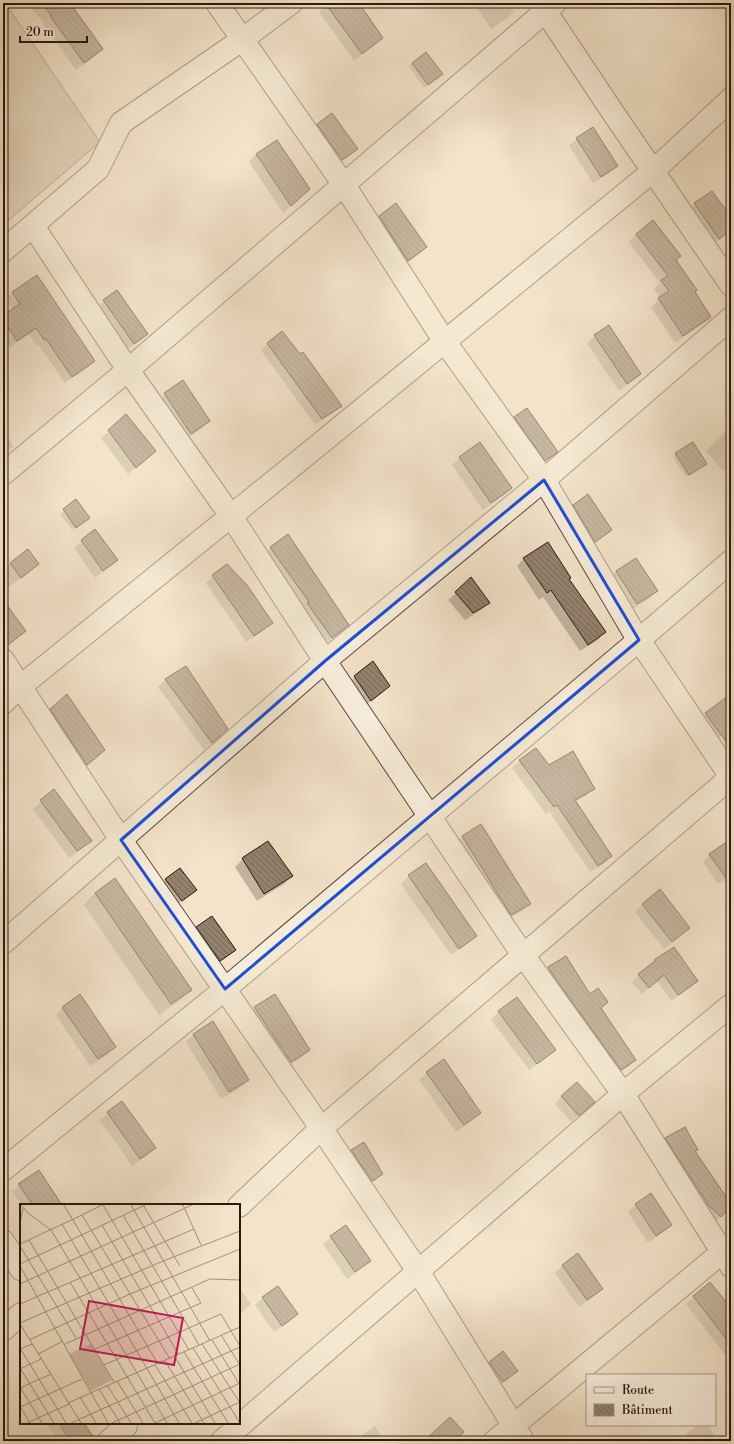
<svg xmlns="http://www.w3.org/2000/svg" width="734" height="1444" viewBox="0 0 734 1444" font-family="'Libre Bodoni',serif">
<style>
.garden{fill:#d1c0a9;stroke:#7e6c5b}
.shadow{fill:#0003}
.building{fill:url(#building-back-hatch);stroke:#2a170d}
.lines{fill:none;stroke-linecap:round;stroke-linejoin:round}
.minor-casing{stroke:#5c4a3c;stroke-width:24}
.minor{stroke:#f7eddc;stroke-width:22}
.marked{fill:none;stroke:#1d4ed8;stroke-width:3;stroke-linejoin:round}
.inset-road{fill:none;stroke:#a3917e;stroke-width:1}
.view{fill:#c2185b;fill-opacity:0.15;stroke:#c2185b;stroke-width:2}
.inset-edge{fill:none;stroke:#2a170d;stroke-width:2}
</style>
<defs>
<pattern id="building-back-hatch" width="6" height="6" patternUnits="userSpaceOnUse"><rect width="6" height="6" fill="#93816f"/><path d="M-1 5l2 2M0 0l6 6M5-1l2 2" fill="none" stroke="#78695a"/></pattern>
</defs>
<rect width="100%" height="100%" fill="#f3e3c9"/>
<filter id="stains"><feTurbulence type="fractalNoise" baseFrequency=".005" numOctaves="4"/><feColorMatrix values="0 0 0 0 .2 0 0 0 0 .09 0 0 0 0 .02 0 0 0 .5 -.17"/></filter>
<radialGradient id="worn" r=".72"><stop offset=".6" stop-color="#630" stop-opacity="0"/><stop offset="1" stop-color="#630" stop-opacity=".3"/></radialGradient>
<polygon class="garden" points="3,3 5,3 100,142 3,225"/>
<g class="shadow">
<polygon points="29,3 68,3 102,49 95,56 76,70 43,24 44,23 28,4"/>
<polygon points="326,3 357,3 381,38 354,61 319,12"/>
<polygon points="474,3 508,3 514,12 506,19 491,29"/>
<polygon points="412,63 438,78 424,88 409,67"/>
<polygon points="331,114 356,149 349,156 334,167 310,132"/>
<polygon points="577,139 617,166 609,173 593,183 569,146"/>
<polygon points="276,141 302,196 283,213 249,162 256,154"/>
<polygon points="712,192 731,219 731,231 711,246 687,212 695,204"/>
<polygon points="396,205 426,247 419,254 400,268 372,224 379,216"/>
<polygon points="636,234 676,260 710,317 702,324 675,343 651,307 661,298 654,289 660,283 629,242"/>
<polygon points="36,276 94,361 87,368 65,383 39,345 37,346 29,334 10,347 3,337 3,316 13,310 5,299 12,293"/>
<polygon points="104,301 147,334 139,341 126,350 97,308"/>
<polygon points="595,336 640,374 632,381 619,391 587,343"/>
<polygon points="268,344 340,406 334,412 315,425 261,350"/>
<polygon points="731,380 731,398 724,387"/>
<polygon points="165,394 209,421 201,429 183,441 157,401"/>
<polygon points="515,418 556,452 538,467 507,425"/>
<polygon points="731,426 731,464 723,471 706,451"/>
<polygon points="3,431 13,446 3,455"/>
<polygon points="109,431 154,451 128,474 101,438"/>
<polygon points="676,454 702,467 686,477 673,457"/>
<polygon points="460,458 511,488 503,496 483,510 452,465"/>
<polygon points="76,501 85,521 72,530 60,514"/>
<polygon points="574,505 611,530 603,537 587,549 566,513"/>
<polygon points="95,530 117,560 95,578 74,548"/>
<polygon points="288,536 348,625 341,632 324,644 263,555 271,548"/>
<polygon points="28,551 38,564 3,592 3,569"/>
<polygon points="524,558 568,579 605,632 598,640 580,651 543,597 539,600 517,566"/>
<polygon points="616,571 656,591 649,599 629,611 609,579"/>
<polygon points="213,576 271,623 264,630 246,642 206,583"/>
<polygon points="471,579 489,603 481,610 465,620 448,600"/>
<polygon points="3,612 25,631 3,650"/>
<polygon points="355,677 381,693 363,707 348,684"/>
<polygon points="166,679 227,729 204,750 158,687"/>
<polygon points="731,706 731,728 713,742 698,722 706,714"/>
<polygon points="51,710 96,757 79,772 43,718"/>
<polygon points="520,761 549,767 593,789 586,796 575,802 611,856 604,864 590,872 549,811 546,814 512,768"/>
<polygon points="54,791 90,841 83,848 69,858 33,809"/>
<polygon points="481,825 529,903 522,911 504,922 455,844 462,837"/>
<polygon points="731,840 731,891 724,880 718,884 703,862 710,854"/>
<polygon points="268,843 292,876 284,884 257,901 235,867 243,859"/>
<polygon points="426,864 475,936 468,943 451,955 401,884 409,876"/>
<polygon points="166,879 192,893 178,904 163,883"/>
<polygon points="95,893 190,990 179,1001 159,1015 84,905"/>
<polygon points="643,904 689,928 664,949 635,912"/>
<polygon points="197,927 234,950 227,957 212,968 189,935"/>
<polygon points="674,948 697,981 690,988 671,1001 657,981 642,994 632,982 655,961"/>
<polygon points="549,967 590,995 607,1002 600,1009 635,1060 628,1067 614,1076 542,974"/>
<polygon points="275,996 309,1050 301,1058 283,1069 247,1016 255,1008"/>
<polygon points="517,998 555,1050 547,1057 529,1070 491,1020 498,1012"/>
<polygon points="63,1007 115,1047 108,1054 90,1066 56,1015"/>
<polygon points="194,1034 248,1080 240,1088 221,1099 186,1042"/>
<polygon points="427,1073 480,1113 472,1120 456,1132 419,1080"/>
<polygon points="562,1096 586,1109 571,1122 555,1104"/>
<polygon points="122,1102 155,1147 147,1155 132,1166 100,1120"/>
<polygon points="666,1139 697,1150 694,1152 731,1205 713,1224 659,1146"/>
<polygon points="352,1151 382,1174 375,1181 364,1188 344,1159"/>
<polygon points="19,1185 61,1205 22,1205 12,1192"/>
<polygon points="651,1195 671,1225 663,1232 648,1243 628,1212 635,1205"/>
<polygon points="331,1237 370,1261 362,1268 347,1279 323,1244"/>
<polygon points="563,1265 602,1288 594,1296 579,1307 555,1273"/>
<polygon points="239,1287 251,1304 239,1315"/>
<polygon points="694,1297 731,1310 731,1350 725,1355 686,1304"/>
<polygon points="263,1298 296,1314 289,1322 274,1332 255,1305"/>
<polygon points="490,1363 513,1374 499,1385 486,1366"/>
<polygon points="46,1423 83,1423 86,1441 58,1441"/>
<polygon points="698,1425 708,1425 715,1436 709,1441 689,1441 685,1435"/>
<polygon points="375,1426 385,1441 354,1441"/>
</g>
<g class="building">
<polygon points="41,3 70,3 103,49 84,63 50,16 51,15"/>
<polygon points="325,3 359,3 383,38 362,54"/>
<polygon points="426,52 443,74 428,85 412,63"/>
<polygon points="332,113 358,149 342,160 317,124"/>
<polygon points="593,127 618,166 601,177 576,138"/>
<polygon points="277,140 310,189 291,206 256,154"/>
<polygon points="712,191 731,217 731,230 719,239 694,203"/>
<polygon points="396,203 427,247 408,261 379,216"/>
<polygon points="653,220 681,256 676,260 697,290 695,292 711,317 683,336 658,298 669,291 661,280 668,276 636,234"/>
<polygon points="37,275 95,361 72,377 46,339 44,340 36,328 17,341 3,320 3,315 20,304 12,292"/>
<polygon points="117,290 148,334 134,344 103,300"/>
<polygon points="609,325 641,374 627,384 594,335"/>
<polygon points="282,331 300,354 303,352 342,406 322,419 267,343"/>
<polygon points="183,380 210,421 191,434 164,393"/>
<polygon points="527,408 558,452 545,461 514,417"/>
<polygon points="126,414 156,451 136,468 108,430"/>
<polygon points="480,442 512,488 491,503 459,457"/>
<polygon points="693,442 707,464 689,475 675,453"/>
<polygon points="588,494 612,530 595,542 573,505"/>
<polygon points="76,499 90,518 76,528 63,509"/>
<polygon points="95,529 118,560 103,571 81,540"/>
<polygon points="288,534 349,625 332,638 307,603 309,602 270,547"/>
<polygon points="548,542 571,578 569,579 606,632 588,645 551,590 547,593 523,558"/>
<polygon points="28,549 39,564 21,578 10,563"/>
<polygon points="636,558 658,591 637,604 616,571"/>
<polygon points="227,564 247,585 273,623 254,636 212,575"/>
<polygon points="471,577 490,603 473,613 455,592"/>
<polygon points="3,600 26,631 4,648 3,648"/>
<polygon points="373,661 390,686 371,701 354,676"/>
<polygon points="186,666 228,729 212,743 165,679"/>
<polygon points="67,694 105,750 87,765 50,709"/>
<polygon points="731,694 731,748 705,713"/>
<polygon points="536,748 549,765 573,751 595,789 575,800 612,856 598,866 557,805 554,807 519,760"/>
<polygon points="54,789 92,841 77,851 40,800"/>
<polygon points="481,824 531,904 511,915 462,836"/>
<polygon points="731,839 731,885 709,854"/>
<polygon points="268,841 293,876 264,894 242,858"/>
<polygon points="426,863 477,936 459,949 408,875"/>
<polygon points="180,868 197,890 182,901 165,879"/>
<polygon points="115,878 192,990 171,1004 95,893"/>
<polygon points="660,889 690,928 672,942 642,904"/>
<polygon points="212,916 236,950 220,961 196,927"/>
<polygon points="674,947 698,981 678,995 664,975 649,988 638,974 655,961 654,960"/>
<polygon points="566,956 590,994 598,988 608,1002 601,1008 636,1060 621,1070 560,985 548,967"/>
<polygon points="80,994 116,1047 98,1059 62,1007"/>
<polygon points="275,994 310,1050 291,1062 254,1007"/>
<polygon points="517,997 556,1050 537,1064 498,1011"/>
<polygon points="213,1021 249,1080 229,1092 193,1034"/>
<polygon points="444,1059 481,1113 464,1125 426,1072"/>
<polygon points="577,1082 595,1102 579,1116 561,1096"/>
<polygon points="122,1101 156,1148 140,1159 107,1112"/>
<polygon points="685,1127 698,1150 695,1151 731,1204 731,1206 721,1217 709,1206 665,1138"/>
<polygon points="364,1142 383,1174 372,1181 351,1150"/>
<polygon points="39,1170 62,1205 33,1205 18,1184"/>
<polygon points="651,1193 672,1225 656,1236 635,1204"/>
<polygon points="346,1225 371,1261 355,1272 330,1236"/>
<polygon points="578,1253 603,1289 587,1300 562,1265"/>
<polygon points="710,1282 731,1308 731,1345 693,1296"/>
<polygon points="278,1286 298,1314 282,1326 262,1297"/>
<polygon points="503,1351 518,1371 503,1382 489,1362"/>
<polygon points="450,1417 464,1432 454,1441 424,1441"/>
<polygon points="59,1423 84,1423 96,1441 70,1441"/>
</g>
<g class="lines">
<g class="minor-casing">
<g id="minor">
<polyline points="217,3 344,185 445,342 544,480 633,631 731,777"/>
<polyline points="540,3 618,120 731,285"/>
<polyline points="33,226 128,370 231,516 325,661 523,955 623,1094 731,1266"/>
<polyline points="3,251 98,169 121,123 243,39 291,3"/>
<polyline points="3,474 128,370 555,3"/>
<polyline points="3,660 121,840 321,1128 418,1271 523,1441"/>
<polyline points="3,703 21,686 294,465 653,171 731,99"/>
<polyline points="3,943 325,661 544,480 731,318"/>
<polyline points="3,1170 225,989 639,640 731,561"/>
<polyline points="239,1206 315,1134 731,777"/>
<polyline points="3,1241 21,1269"/>
<polyline points="3,1330 21,1314"/>
<polyline points="109,1441 126,1426"/>
<polyline points="222,1441 623,1094 731,1005"/>
<polyline points="495,1441 731,1245"/>
</g>
</g>
<use href="#minor" class="minor"/>
</g>
<path d="M0 0H734V1444H0ZM544 480 639 640 225 989 121 840 325 661Z" fill="#f3e3c9" fill-opacity=".55" fill-rule="evenodd"/>
<path class="marked" d="M544 480 639 640 225 989 121 840 325 661Z"/>
<g transform="translate(20 1204)">
<rect width="220" height="220" fill="#f3e3c9"/>
<path d="M71 140 92 176 71 187 49 150Z" fill="#d1c0a9"/>
<path class="inset-road" d="M1 1 8 9 31 26 147 219M44 1 138 160M82 1 62 11 150 155M83 1 169 146M111 1 190 137M123 1 160 62M163 1 181 41M103 11 179 141M0 20 3 4M42 20 159 219M82 21 159 151M9 36 94 178M0 40 62 11M0 42 56 134M0 60 125 1M0 62 88 219M50 78 135 219M0 80 172 1M0 100 174 25M0 119 143 57 220 27M0 120 61 219M201 131 220 161M9 136 110 90 220 45M192 136 220 181M45 140 190 75 220 76M182 140 220 199M0 144 46 219M173 144 220 219M0 145 12 140M75 145 181 99 172 84M164 148 208 219M18 150 43 137M155 153 195 219M145 157 184 219M84 161 201 110 220 142M135 161 172 219M0 164 34 219M0 165 21 155M97 177 123 219M87 181 111 219M0 183 22 219M0 184 31 170M79 185 100 219M60 193 76 219M48 199 220 123M0 202 10 219M0 203 62 175M7 219 49 200M51 219 220 143M92 219 220 160M135 219 220 179M175 219 220 198"/>
<path class="view" d="M69 97 163 114 154 161 60 145Z"/>
<rect width="220" height="220" class="inset-edge"/>
</g>
<rect width="734" height="1444" fill="none" stroke="#f3e3c9" stroke-width="16"/>
<rect x="4" y="4" width="726" height="1436" fill="none" stroke="#2a170d" stroke-width="2"/>
<rect x="8" y="8" width="718" height="1428" fill="none" stroke="#2a170d"/>
<rect x="586" y="1374" width="130" height="52" fill="#f7eddc" stroke="#a59789"/>
<rect x="594" y="1387" width="20" height="6" fill="#f7eddc" stroke="#a59789"/>
<text x="622" y="1394" font-size="12" fill="#2a170d">Route</text>
<rect x="594" y="1404" width="20" height="12" fill="url(#building-back-hatch)" stroke="#a59789"/>
<text x="622" y="1414" font-size="12" fill="#2a170d">Bâtiment</text>
<path d="M20 36v6h67v-6" fill="none" stroke="#2a170d" stroke-width="2"/>
<text x="26" y="36" font-size="12" fill="#2a170d" stroke="#f7eddc" stroke-width="3" paint-order="stroke">20 m</text>
<rect width="100%" height="100%" filter="url(#stains)"/>
<rect width="100%" height="100%" fill="url(#worn)"/>
</svg>
